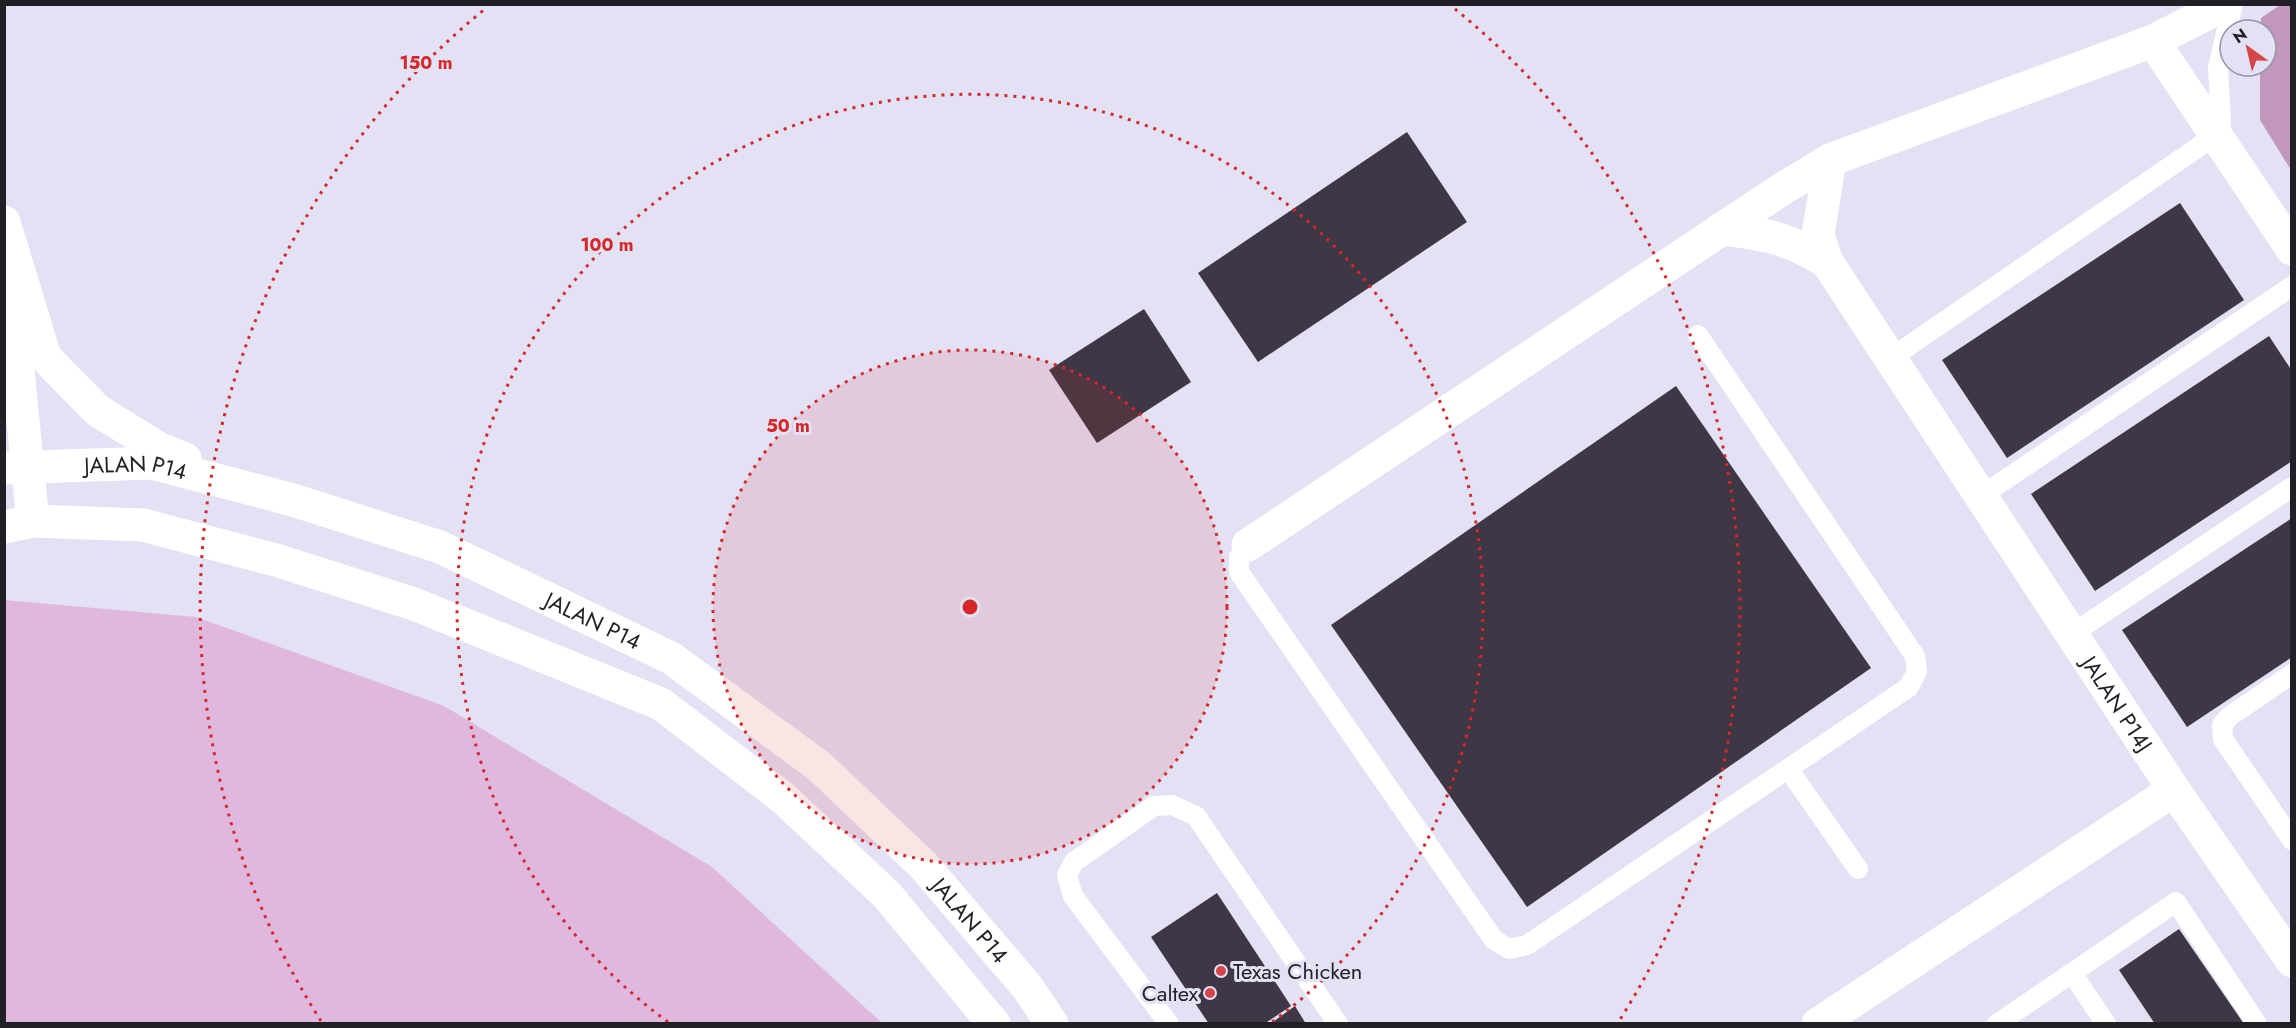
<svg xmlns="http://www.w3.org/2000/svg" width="2296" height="1028" viewBox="0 0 2296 1028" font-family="Jost,sans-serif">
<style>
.green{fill:#e0b8dd}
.forest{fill:#c197be}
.building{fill:#3f3745}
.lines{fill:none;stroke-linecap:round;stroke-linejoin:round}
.service{stroke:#fff;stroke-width:20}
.minor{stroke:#fff;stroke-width:33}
.secondary{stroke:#fff;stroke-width:33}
.ring{fill:none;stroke:#d62828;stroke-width:3;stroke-dasharray:3 6}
.poi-dot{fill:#d64649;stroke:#e3e1f4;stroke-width:2}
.labels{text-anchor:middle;stroke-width:6;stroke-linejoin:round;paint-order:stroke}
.street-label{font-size:22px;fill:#212027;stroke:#e3e1f4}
.poi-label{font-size:22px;fill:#212027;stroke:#e3e1f4;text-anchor:start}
.centre{fill:#d62828;stroke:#e3e1f4;stroke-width:3}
.ring-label{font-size:18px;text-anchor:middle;font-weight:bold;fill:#d62828;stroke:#e3e1f4;stroke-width:6;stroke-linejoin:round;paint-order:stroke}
</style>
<rect width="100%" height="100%" fill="#e3e1f4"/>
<polygon class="green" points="4,600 196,617 444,706 712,867 882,1023 5,1023"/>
<polygon class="forest" points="2280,5 2291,5 2291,170 2260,120 2260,66 2266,66 2266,30 2261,30 2261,18"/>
<g class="building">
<polygon points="1407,132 1467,222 1258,362 1198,273"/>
<polygon points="2180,203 2244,300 2007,458 1942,360"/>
<polygon points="1144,309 1191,382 1097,443 1049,370"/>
<polygon points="2269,336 2292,371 2292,461 2095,591 2031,494"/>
<polygon points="1676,386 1871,668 1527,907 1331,625"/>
<polygon points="2292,518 2292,657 2187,727 2122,630"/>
<polygon points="1217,893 1291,1006 1264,1024 1209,1024 1151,937"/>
<polygon points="2179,929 2244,1024 2155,1024 2119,970"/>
<polygon points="1295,1006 1306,1024 1270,1024"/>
</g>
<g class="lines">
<g class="service">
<polyline points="1891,358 2216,135 2221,123 2218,67 2233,4"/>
<polyline points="1981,496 2292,286"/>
<polyline points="1248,545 1239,557 1239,572 1494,940 1509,949 1527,945 1909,687 1917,671 1915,656 1698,335"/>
<polyline points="2072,634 2292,487"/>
<polyline points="2292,674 2230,716 2222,725 2223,739 2292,840"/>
<polyline points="1789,770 1858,869"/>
<polyline points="2072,973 2176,902 2257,1024"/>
<polyline points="1169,1024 1073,896 1067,875 1074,862 1154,806 1172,805 1196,816 1338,1024"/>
<polyline points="1997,1024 2072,973 2106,1024"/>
</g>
<g class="minor">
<polyline points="2153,41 2292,249"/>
<path id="s1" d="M1830 160 1818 235 1827 262 2174 790 2292 961"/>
<path d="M1721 229C1766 234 1788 238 1827 262"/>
<polyline points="1248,545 1779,191 1830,160 2153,41 2226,4"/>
<polyline points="1818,1024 2174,790"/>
</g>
<g class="secondary">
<polyline points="4,222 45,357 97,410 158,448 185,459"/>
<polyline points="10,290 33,521"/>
<path id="s2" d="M4 468 152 463 293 500 440 547 671 658 819 766 923 865 1028 988 1052 1024"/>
<polyline points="4,527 33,521 143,525 279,561 414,604 661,704 782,797 887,895 994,1024"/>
</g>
</g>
<circle cx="970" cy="607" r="257" fill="#d62828" fill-opacity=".12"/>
<g class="ring">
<circle cx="970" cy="607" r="257"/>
<path d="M668 1022A513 513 0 1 1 1272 1022"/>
<path d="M321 1021A770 770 0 0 1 485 9M1455 9A770 770 0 0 1 1619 1021"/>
</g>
<g class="poi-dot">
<circle cx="1221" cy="971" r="6"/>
<circle cx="1210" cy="993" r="6"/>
</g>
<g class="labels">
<g class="street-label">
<text dy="8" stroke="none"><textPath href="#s2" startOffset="132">JALAN P14</textPath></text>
<text dy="8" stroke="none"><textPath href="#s2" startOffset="618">JALAN P14</textPath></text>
<text dy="8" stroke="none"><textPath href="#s1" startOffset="633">JALAN P14J</textPath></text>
<text dy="8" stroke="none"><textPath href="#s2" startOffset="1104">JALAN P14</textPath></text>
</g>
<g class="poi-label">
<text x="1233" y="979">Texas Chicken</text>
<text x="1198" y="1001" text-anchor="end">Caltex</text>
</g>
</g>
<circle cx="970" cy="607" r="9" class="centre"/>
<g class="ring-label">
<text x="426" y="69">150 m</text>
<text x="607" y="251">100 m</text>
<text x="788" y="432">50 m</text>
</g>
<rect width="2296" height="1028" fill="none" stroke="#212027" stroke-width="12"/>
<g transform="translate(2248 48) rotate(326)"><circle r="28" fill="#e3e1f4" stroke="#9594a2" stroke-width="1.5"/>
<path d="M0-4.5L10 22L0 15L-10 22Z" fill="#d64649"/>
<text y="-9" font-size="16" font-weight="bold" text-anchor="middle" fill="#212027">N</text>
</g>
</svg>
